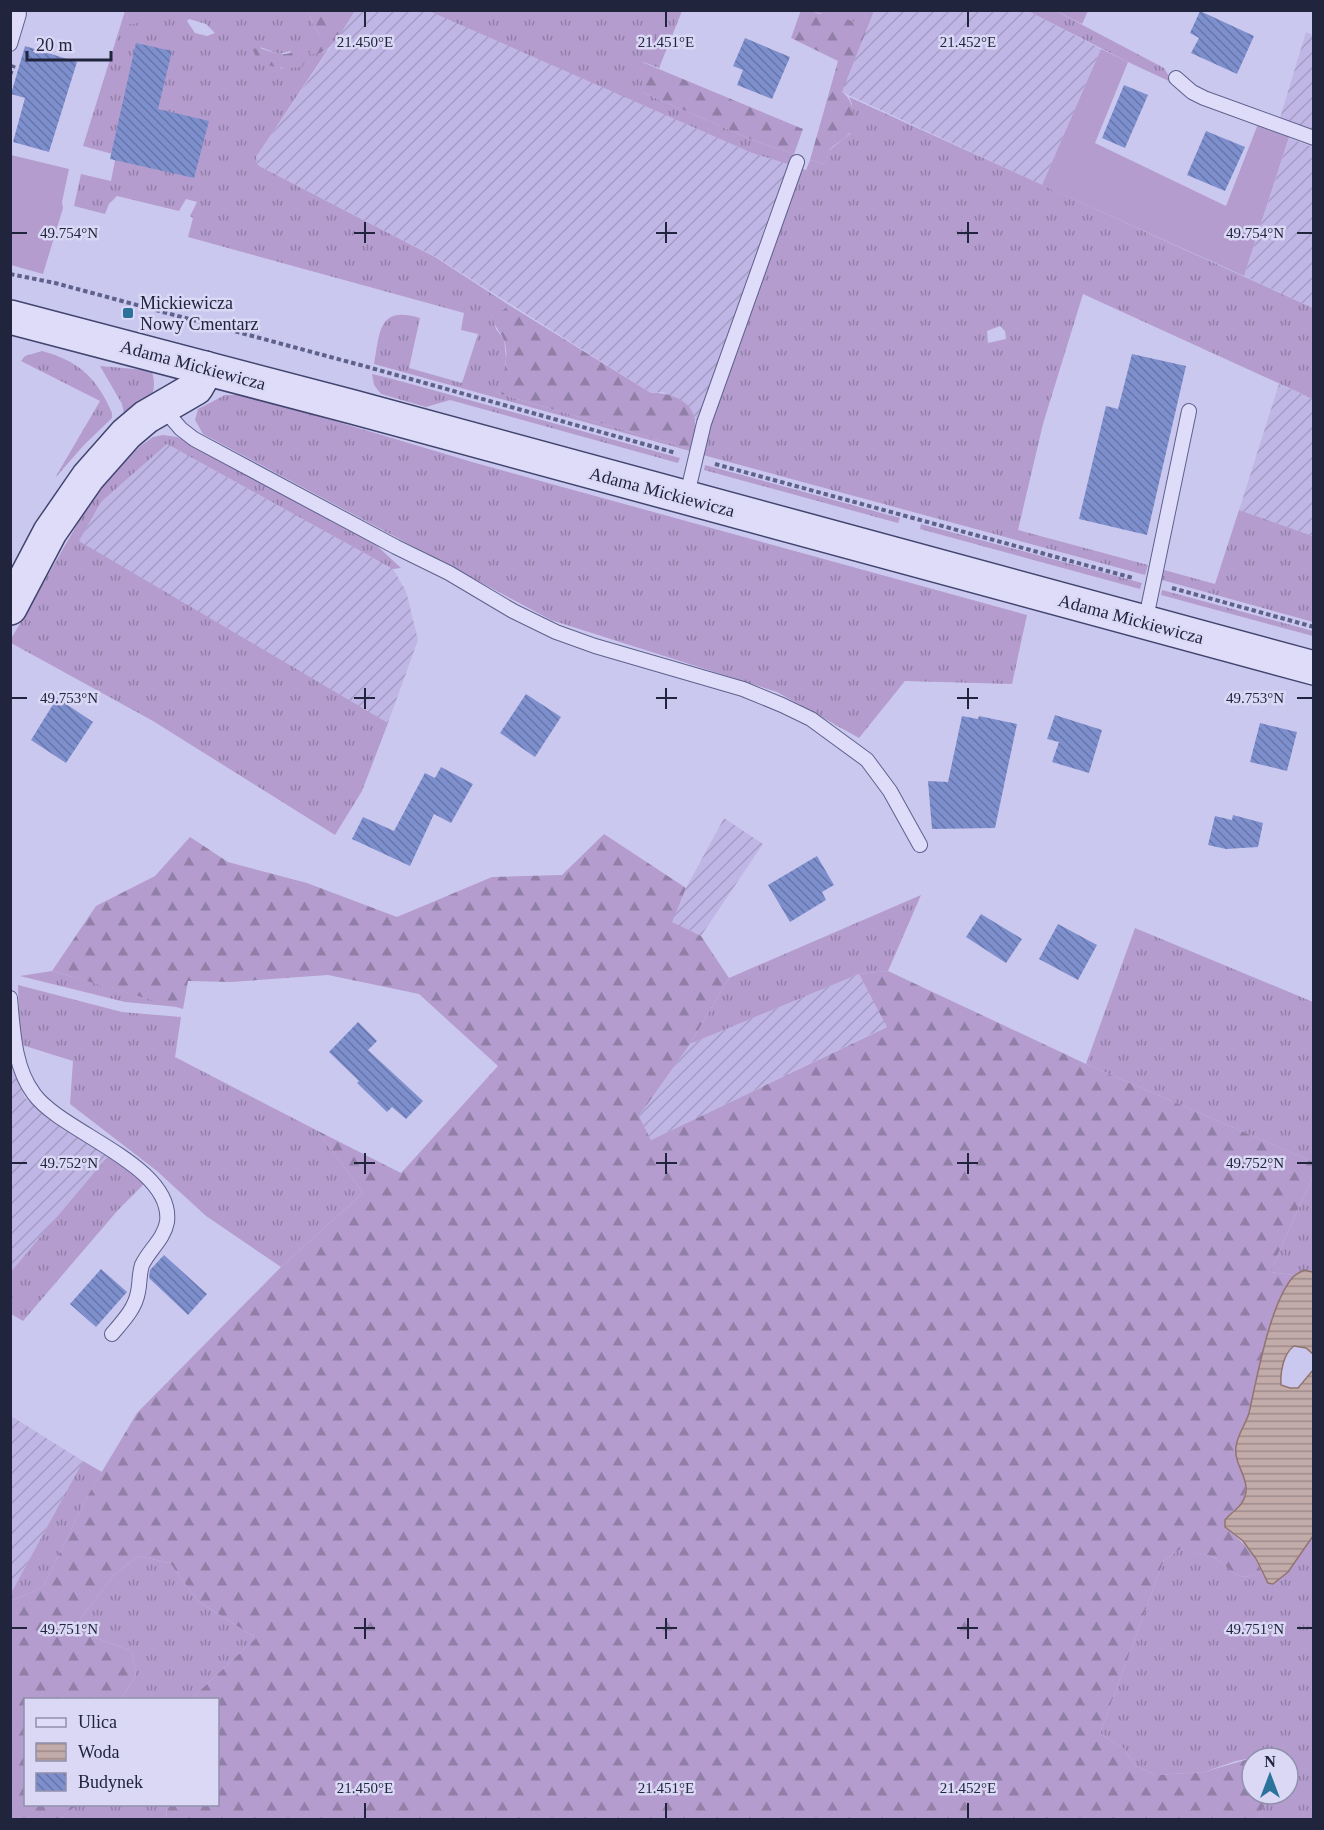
<svg xmlns="http://www.w3.org/2000/svg" width="1324" height="1830" viewBox="0 0 1324 1830" font-family="'Times New Roman',serif">
<style>
.farmland{fill:url(#farmland-furrows)}
.grass{fill:url(#grass-tufts);fill-rule:evenodd}
.forest{fill:url(#forest-firs)}
.garden{fill:#b49cce}
.water{fill:url(#water-rules);stroke:#92746f;stroke-width:1.5}
.building{fill:url(#building-back-hatch)}
.lines{fill:none;stroke-linecap:round;stroke-linejoin:round}
.lane-casing{stroke:#5d618c;stroke-width:16}
.secondary-casing{stroke:#40456e;stroke-width:36}
.path{stroke:#5d618c;stroke-width:4;stroke-dasharray:4.5 3;stroke-linecap:butt}
.lane{stroke:#dfdcf9;stroke-width:14}
.secondary{stroke:#dfdcf9;stroke-width:33}
.ticks{fill:none;stroke:#20243c;stroke-width:2}
.poi-dot{fill:#2c739c;stroke:#dbd8f6;stroke-width:2}
.labels{text-anchor:middle;stroke-width:5;stroke-linejoin:round;paint-order:stroke}
.poi-label{font-size:18px;fill:#20243c;stroke:#dbd8f6;text-anchor:start}
.street-label{font-size:18px;fill:#20243c;stroke:#dbd8f6}
.ticks-label{font-size:15px;text-anchor:middle;fill:#20243c;stroke:#dbd8f6;stroke-width:5;stroke-linejoin:round;paint-order:stroke}
</style>
<defs>
<pattern id="farmland-furrows" width="10" height="10" patternUnits="userSpaceOnUse" patternTransform="scale(1.5)"><rect width="10" height="10" fill="#c0b6e5"/><path d="M-1 1l2-2M0 10L10 0M9 11l2-2" fill="none" stroke="#a59cc5"/></pattern>
<pattern id="grass-tufts" width="24" height="20" patternUnits="userSpaceOnUse" patternTransform="scale(1.5)"><rect width="24" height="20" fill="#b49cce"/><path d="M3 7l-1-3M5 7V3M7 7l1-3M15 17l-1-3M17 17v-4M19 17l1-3" fill="none" stroke="#927fa8"/></pattern>
<pattern id="forest-firs" width="22" height="20" patternUnits="userSpaceOnUse" patternTransform="scale(1.5)"><rect width="22" height="20" fill="#b49cce"/><path d="M5 1l3.5 6h-7zM16 11l3.5 6h-7z" fill="#927fa8"/></pattern>
<pattern id="water-rules" width="6" height="5" patternUnits="userSpaceOnUse" patternTransform="scale(1.5)"><rect width="6" height="5" fill="#c3aba9"/><path d="M0 2.5h6" fill="none" stroke="#9e8b8b"/></pattern>
<pattern id="building-back-hatch" width="6" height="6" patternUnits="userSpaceOnUse" patternTransform="scale(1.5)"><rect width="6" height="6" fill="#7e8fce"/><path d="M-1 5l2 2M0 0l6 6M5-1l2 2" fill="none" stroke="#6775a8"/></pattern>
</defs>
<rect width="100%" height="100%" fill="#cbc8ef"/>
<g class="farmland">
<polygon points="429,10 752,153 791,165 699,419 695,419 687,405 663,392 651,393 436,257 261,167 257,164 256,157 355,11"/>
<polygon points="874,11 1028,11 1101,49 1042,185 842,92"/>
<polygon points="1306,32 1313,35 1313,130 1280,118"/>
<polygon points="1289,138 1313,147 1313,308 1244,276"/>
<polygon points="1279,384 1313,399 1313,536 1239,510"/>
<polygon points="167,444 393,569 406,591 418,640 388,723 78,542 101,502"/>
<polygon points="724,818 763,844 701,936 671,922 686,888"/>
<polygon points="859,974 888,1026 651,1140 639,1116 690,1044"/>
<polygon points="10,1061 25,1098 108,1156 11,1273"/>
<polygon points="11,1416 83,1461 11,1593"/>
</g>
<g class="grass">
<path d="M125 11H126L129 23 133 24 156 11H307L320 37 322 53 329 48 256 157 257 164 261 167 435 257 509 305 503 310 492 314 496 329 504 339 506 358 504 376 497 393 693 450 690 451 374 364C380 332 378 305 420 318L409 368 462 383 478 334 461 330 464 313 188 237 193 218 190 216 197 202 186 199 179 211 117 196 109 204 105 214 74 206 81 174 111 181 116 155 83 146ZM189 19 206 24 215 33 207 36 195 33 187 21ZM260 47 279 54 291 51 282 69Z"/>
<path d="M429 11H682L659 68 643 62 642 92 755 141 794 154 791 165 806 170 810 160 825 164 828 151 850 134 852 104 849 97 1313 308V399L1083 294 1043 424 1018 530 1148 565 1145 575 703 455 709 429 695 419H699L791 165 752 153ZM1000 326 1005 331 1006 339 988 343 987 331Z"/>
<path d="M812 11H867L865 18C862 20 859 21 855 22 852 22 815 12 812 11Z"/>
<polygon points="1028,11 1056,11 1164,68 1173,83 1128,62"/>
<path d="M42 351C79 361 97 378 112 413V418L84 445 55 478 100 401 21 361 25 356Z"/>
<path d="M100 366 146 370 152 372C160 398 143 406 126 422L122 404Z"/>
<polygon points="372,374 389,378 680,458 678,463 450,400 426,407 381,394 374,385"/>
<polygon points="225,395 248,395 472,462 1027,615 1012,684 905,681 859,738 777,692 551,620 203,434 195,420 198,409"/>
<polygon points="163,435 177,437 374,543 401,568 393,569 167,444 101,502 79,541 388,723 362,791 335,835 153,721 11,643 11,639 101,483 139,447 153,437"/>
<polygon points="705,465 900,518 898,523 704,470"/>
<polygon points="1239,510 1313,536 1313,622 1162,580 1164,570 1215,584"/>
<polygon points="921,524 1142,583 1140,589 920,529"/>
<polygon points="1162,590 1313,631 1313,636 1161,595"/>
<polygon points="921,895 888,971 859,974 690,1044 729,978"/>
<polygon points="1135,928 1313,1002 1313,1162 1086,1064"/>
<polygon points="52,971 178,1007 125,1002 20,976"/>
<polygon points="18,985 122,1012 181,1017 175,1057 318,1131 363,1193 281,1267 206,1216 157,1171 70,1104 73,1061 22,1045 19,1018"/>
<polygon points="108,1156 137,1175 145,1183 118,1210 23,1321 11,1314 10,1273"/>
<polygon points="1313,1176 1313,1272 1304,1270 1294,1275 1270,1272"/>
<polygon points="83,1461 102,1472 88,1495 43,1587 11,1601 11,1593"/>
<path d="M1313 1536V1819H1256L1273 1794H1288V1758H1283L1279 1753 1236 1761 1204 1772 1156 1775 1136 1766 1124 1749 1100 1733 1164 1560 1181 1549C1191 1551 1201 1553 1210 1556 1231 1565 1235 1587 1261 1571L1264 1577 1288 1571Z"/>
<polygon points="138,1556 170,1563 198,1601 256,1638 191,1699 121,1699 136,1676 132,1651 90,1636 80,1619 115,1574"/>
<polygon points="77,1804 166,1805 167,1819 61,1820 64,1815"/>
</g>
<g class="forest">
<path d="M156 10C150 16 138 26 129 24L126 11Z"/>
<path d="M801 10 812 11 819 14H830L855 22 865 18 867 11H874L842 92C854 100 859 124 848 135 843 141 834 144 829 150 827 154 826 160 825 164L810 160 838 61 791 38Z"/>
<path d="M307 11H355C344 26 331 58 309 54L302 67C285 69 257 69 253 49 263 47 271 53 281 54 293 54 296 49 309 54L320 37Z"/>
<polygon points="642,62 803,129 794,154 755,141 642,92"/>
<path d="M509 305 651 393C669 392 693 400 695 421 696 430 693 441 693 450L497 393C503 377 510 358 504 340 500 330 493 327 492 313L503 310Z"/>
<path d="M604 834 686 888 672 922 701 936 729 978 690 1044 639 1116 651 1140 887 1027 859 974 888 971 1086 1064 1313 1162V1176L1270 1272 1294 1275 1285 1288 1273 1319 1255 1382 1249 1416 1236 1443 1237 1459 1247 1482 1246 1488 1243 1501 1230 1514 1225 1527C1242 1542 1252 1550 1261 1571 1235 1587 1231 1565 1210 1556 1201 1553 1191 1552 1181 1549L1164 1560 1100 1733 1124 1749 1136 1766 1156 1775 1204 1772 1252 1758V1794H1273L1256 1819H167L166 1805 218 1804V1700L191 1699 256 1638 198 1601 170 1563 138 1556 115 1574 80 1619 90 1636 132 1651 136 1676 121 1699 26 1700V1804L77 1805 64 1815 61 1819 11 1820V1601L43 1587 88 1495 137 1413 281 1267 363 1193 318 1131 401 1173 498 1066 419 994 328 975 231 982 188 981 183 1009 52 971 96 906 155 876 190 837 228 862 307 883 397 917 492 877 562 875Z"/>
</g>
<g class="garden">
<polygon points="1056,11 1088,11 1082,24"/>
<polygon points="1101,49 1128,62 1095,143 1226,206 1258,124 1290,134 1244,276 1042,185"/>
<polygon points="11,155 69,169 62,202 63,208 43,274 11,265"/>
</g>
<path class="water" d="M1304 1270 1313 1272V1354L1306 1348 1294 1346C1283 1354 1280 1373 1281 1385L1290 1388H1298L1313 1370V1536L1288 1572 1273 1584 1268 1583 1256 1559 1243 1541 1225 1527V1520C1230 1514 1236 1510 1241 1504 1256 1483 1233 1467 1236 1447 1237 1435 1246 1424 1249 1413 1257 1378 1270 1303 1293 1277 1296 1274 1300 1272 1304 1270Z"/>
<g class="building">
<polygon points="1200,11 1254,36 1237,74 1191,53 1199,38 1190,33"/>
<polygon points="745,38 790,57 772,99 737,85 743,70 733,66"/>
<polygon points="136,43 172,51 158,109 209,121 194,178 110,159"/>
<polygon points="25,46 77,62 49,152 13,142 25,98 11,94"/>
<polygon points="1124,85 1148,95 1125,148 1102,138"/>
<polygon points="1206,131 1245,147 1225,191 1187,175"/>
<polygon points="1132,354 1186,366 1147,535 1079,519 1106,406 1118,409"/>
<polygon points="526,694 561,717 535,757 500,733"/>
<polygon points="57,698 93,722 66,763 31,740"/>
<polygon points="1055,715 1102,730 1089,773 1052,762 1059,742 1047,739"/>
<polygon points="962,716 978,719 979,716 1017,724 995,828 932,829 928,781 948,782"/>
<polygon points="1260,723 1297,732 1287,771 1250,762"/>
<polygon points="441,767 473,784 451,823 434,814 410,866 352,839 363,817 394,831 425,773 435,778"/>
<polygon points="1233,815 1263,823 1258,847 1226,849 1208,845 1215,816 1232,820"/>
<polygon points="817,856 834,885 822,892 826,900 790,922 768,885"/>
<polygon points="981,914 1022,939 1006,963 966,937"/>
<polygon points="1058,924 1097,945 1078,980 1039,959"/>
<polygon points="358,1022 377,1041 368,1050 423,1101 406,1119 392,1107 387,1112 357,1083 359,1081 329,1052"/>
<polygon points="164,1255 207,1294 188,1315 149,1278 150,1270"/>
<polygon points="101,1269 127,1292 96,1327 70,1304"/>
</g>
<g class="lines">
<g class="lane-casing">
<g id="lane">
<polyline points="10,44 19,14"/>
<polyline points="1176,78 1192,92 1204,98 1314,138"/>
<polyline points="162,407 181,429 194,439 396,547 449,573 513,611 556,632 595,646 743,689 782,705 811,719 867,760 890,791 920,845"/>
<polyline points="686,499 704,423 797,162"/>
<polyline points="1145,623 1189,411"/>
<path d="M10 998C13 1030 14 1068 34 1094 62 1133 174 1165 167 1222 164 1239 149 1250 142 1265 139 1274 140 1283 138 1292 135 1309 123 1321 112 1334"/>
</g>
</g>
<g class="secondary-casing">
<g id="secondary">
<polyline points="10,317 353,407 1314,668"/>
<polyline points="10,608 50,532 88,477 126,434 146,417 196,388 203,376 205,368"/>
</g>
</g>
<g class="path">
<polyline points="10,75 14,65"/>
<polyline points="10,274 55,283 364,366 676,453"/>
<polyline points="715,464 1133,578"/>
<polyline points="1172,588 1314,627"/>
</g>
<use href="#lane" class="lane"/>
<use href="#secondary" class="secondary"/>
</g>
<path class="ticks" d="M365 12V27M666 12V27M968 12V27M365 222V243M666 222V243M968 222V243M12 233H27M354 233H375M656 233H677M957 233H978M1297 233H1312M365 688V709M666 688V709M968 688V709M12 698H27M354 698H375M656 698H677M957 698H978M1297 698H1312M365 1153V1174M666 1153V1174M968 1153V1174M12 1163H27M354 1163H375M656 1163H677M957 1163H978M1297 1163H1312M365 1618V1639M666 1618V1639M968 1618V1639M12 1628H27M354 1628H375M656 1628H677M957 1628H978M1297 1628H1312M365 1803V1818M666 1803V1818M968 1803V1818"/>
<rect class="poi-dot" x="122" y="307" width="12" height="12" rx="3"/>
<g class="labels">
<g class="poi-label">
<text x="140" y="309">Mickiewicza<tspan x="140" dy="21">Nowy Cmentarz</tspan></text>
</g>
<g class="street-label">
<text transform="translate(193 365) rotate(15)" y="6">Adama Mickiewicza</text>
<text transform="translate(662 492) rotate(15)" y="6">Adama Mickiewicza</text>
<text transform="translate(1131 619) rotate(15)" y="6">Adama Mickiewicza</text>
</g>
</g>
<g class="ticks-label">
<text x="365" y="47">21.450°E</text>
<text x="666" y="47">21.451°E</text>
<text x="968" y="47">21.452°E</text>
<text x="69" y="238">49.754°N</text>
<text x="1255" y="238">49.754°N</text>
<text x="69" y="703">49.753°N</text>
<text x="1255" y="703">49.753°N</text>
<text x="69" y="1168">49.752°N</text>
<text x="1255" y="1168">49.752°N</text>
<text x="69" y="1634">49.751°N</text>
<text x="1255" y="1634">49.751°N</text>
<text x="365" y="1793">21.450°E</text>
<text x="666" y="1793">21.451°E</text>
<text x="968" y="1793">21.452°E</text>
</g>
<rect width="1324" height="1830" fill="none" stroke="#20243c" stroke-width="24"/>
<rect x="24" y="1698" width="195" height="108" fill="#dbd8f6" stroke="#9090ac" stroke-width="1.5"/>
<rect x="36" y="1718" width="30" height="9" fill="#dfdcf9" stroke="#9090ac" stroke-width="1.5"/>
<text x="78" y="1728" font-size="18" fill="#20243c">Ulica</text>
<rect x="36" y="1743" width="30" height="18" fill="url(#water-rules)" stroke="#9090ac" stroke-width="1.5"/>
<text x="78" y="1758" font-size="18" fill="#20243c">Woda</text>
<rect x="36" y="1773" width="30" height="18" fill="url(#building-back-hatch)" stroke="#9090ac" stroke-width="1.5"/>
<text x="78" y="1788" font-size="18" fill="#20243c">Budynek</text>
<g transform="translate(1270 1776)"><circle r="28" fill="#dbd8f6" stroke="#9090ac" stroke-width="1.5"/>
<path d="M0-4.5L10 22L0 15L-10 22Z" fill="#2c739c"/>
<text y="-9" font-size="16" font-weight="bold" text-anchor="middle" fill="#20243c">N</text>
</g>
<path d="M27 51v9h84v-9" fill="none" stroke="#20243c" stroke-width="3"/>
<text x="36" y="51" font-size="18" fill="#20243c" stroke="#dbd8f6" stroke-width="4.5" paint-order="stroke">20 m</text>
</svg>
